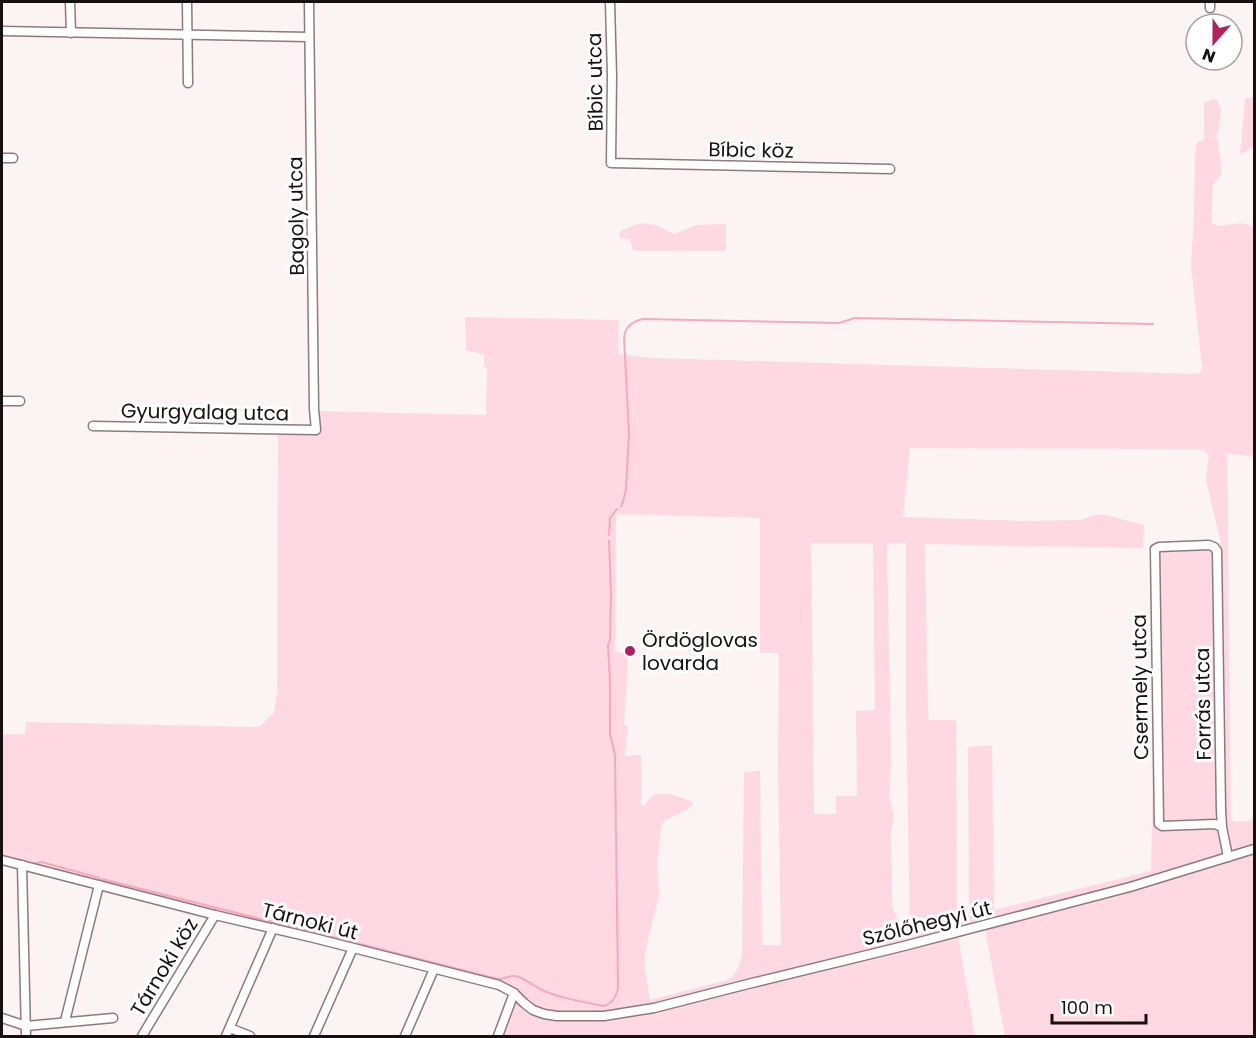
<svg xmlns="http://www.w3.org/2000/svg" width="1256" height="1038" viewBox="0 0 1256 1038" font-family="Poppins,sans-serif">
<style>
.green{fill:#fed8e2;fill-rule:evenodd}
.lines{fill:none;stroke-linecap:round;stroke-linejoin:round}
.stream{stroke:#f5a9be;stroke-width:2}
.minor-casing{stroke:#8d7a7e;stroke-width:11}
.minor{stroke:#fff;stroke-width:8}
.poi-dot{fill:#af225e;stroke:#fff;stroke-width:2}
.labels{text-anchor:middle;stroke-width:6;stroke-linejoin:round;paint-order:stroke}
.street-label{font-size:20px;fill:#171012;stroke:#fff}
.poi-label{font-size:20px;fill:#171012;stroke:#fff;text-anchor:start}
</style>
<rect width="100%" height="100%" fill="#fcf3f5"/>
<g class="green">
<polygon points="1254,97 1254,146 1240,155 1245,99"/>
<path d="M1213 99 1217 100 1221 110 1218 133 1216 135C1218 139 1222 166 1222 171 1221 176 1217 180 1213 184L1211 222 1216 226 1241 223 1254 227V457L1227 453 1231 821H1248L1254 818V1036H1005L985 929 958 936 975 1036H502L518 996 503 987 339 942 294 926 236 916 2 855V734H25L26 722 259 727 274 713 277 694 278 431 314 429V411L486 415 487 368 484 367V356L482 354 466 350 465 317 619 320 618 354 653 358 1195 374 1200 373 1202 368 1191 265 1194 213 1195 156 1196 146 1198 142 1204 140V103ZM910 448 1193 449 1203 450 1209 454 1206 480 1221 543 1157 545 1151 871 994 910 992 745 968 747 969 917 957 921 956 720H928L925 544 1143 548 1144 525 1106 515H1093L1081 520 1027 521 903 517ZM616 514 760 518V653H779L778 766 781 945H762L760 771 744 772 742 955C739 966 737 974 727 980L650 1000 645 970V955L649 934 659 896 657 863 661 827 665 820 687 810 694 803C677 796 656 785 645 805H641V755L625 756 628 725H624L628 662 626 654 615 651ZM811 543H873L875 710 856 711 857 796H836V814H814ZM887 543H906V709L910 931 904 932 892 907 891 832 894 816 889 797 891 759Z"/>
<polygon points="640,223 656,225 674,234 697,225 726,224 726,251 633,251 630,239 620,238 619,234 622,230"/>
</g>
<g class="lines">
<g class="stream">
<path d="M621 506 623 502 626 489 629 433 624 339C625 327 631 322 643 319L839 323 855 318 1153 324"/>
<polyline points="609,535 610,518 617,509"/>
<polyline points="33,864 41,862 100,878"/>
<path d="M102 879 498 979C505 980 508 975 515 976 525 978 531 984 540 989 558 998 584 1002 604 1006 613 1003 615 998 618 989L615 755 610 734V683L608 645 610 640 611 592 609 541"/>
</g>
<g class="minor-casing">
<g id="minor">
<polyline points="70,2 71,33"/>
<polyline points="187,2 188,83"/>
<polyline points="610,2 612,76 611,163 890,169"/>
<polyline points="1210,2 1210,8"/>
<polyline points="2,31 309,37"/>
<polyline points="2,158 13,158"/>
<polyline points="2,401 20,401"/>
<polyline points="93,426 316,430 314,409 309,2"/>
<polyline points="1222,827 1215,824 1162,826 1159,824 1155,549 1159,547 1209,545 1214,547 1217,551 1221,810 1222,827 1228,857"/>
<polyline points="2,860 215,915 314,938 499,985 514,993 524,1003 533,1010 544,1014 557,1016 604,1016 654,1008 752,983 904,946 1130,887 1254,849"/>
<polyline points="22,865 26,1036"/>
<polyline points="2,1018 26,1026 113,1018"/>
<polyline points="65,1021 99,885"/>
<polyline points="230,1028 250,1036"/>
<polyline points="142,1036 215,915"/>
<polyline points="226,1036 273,928"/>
<polyline points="314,1036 353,948"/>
<polyline points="405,1036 434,969"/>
<polyline points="498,1036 514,993"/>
</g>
</g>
<use href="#minor" class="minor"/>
</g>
<circle class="poi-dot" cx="630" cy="651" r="6"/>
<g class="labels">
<g class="street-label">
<text transform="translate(595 82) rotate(-91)" y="7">Bíbic utca</text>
<text transform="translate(751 150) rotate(1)" y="7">Bíbic köz</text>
<text transform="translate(296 216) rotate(-91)" y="7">Bagoly utca</text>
<text transform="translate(205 412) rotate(1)" y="7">Gyurgyalag utca</text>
<text transform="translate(1140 687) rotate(-91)" y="7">Csermely utca</text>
<text transform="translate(1203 704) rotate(-91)" y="7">Forrás utca</text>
<text transform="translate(310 921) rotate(14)" y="7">Tárnoki út</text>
<text transform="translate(927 923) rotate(-14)" y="7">Szőlőhegyi út</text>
<text transform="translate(164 967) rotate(-59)" y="7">Tárnoki köz</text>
</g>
<g class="poi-label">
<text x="642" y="647">Ördöglovas<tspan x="642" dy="23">lovarda</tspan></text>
</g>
</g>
<rect width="1256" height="1038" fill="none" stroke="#171012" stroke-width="6"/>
<g transform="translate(1214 42) rotate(201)"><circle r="28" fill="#ffffff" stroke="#a29fa0" stroke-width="1.5"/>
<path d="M0-4.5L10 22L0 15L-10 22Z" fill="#af225e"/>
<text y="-9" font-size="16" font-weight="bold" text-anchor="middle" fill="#171012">N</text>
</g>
<path d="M1052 1014v9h94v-9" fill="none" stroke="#171012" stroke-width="3"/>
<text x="1061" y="1014" font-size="18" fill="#171012" stroke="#ffffff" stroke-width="4.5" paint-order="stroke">100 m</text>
</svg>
